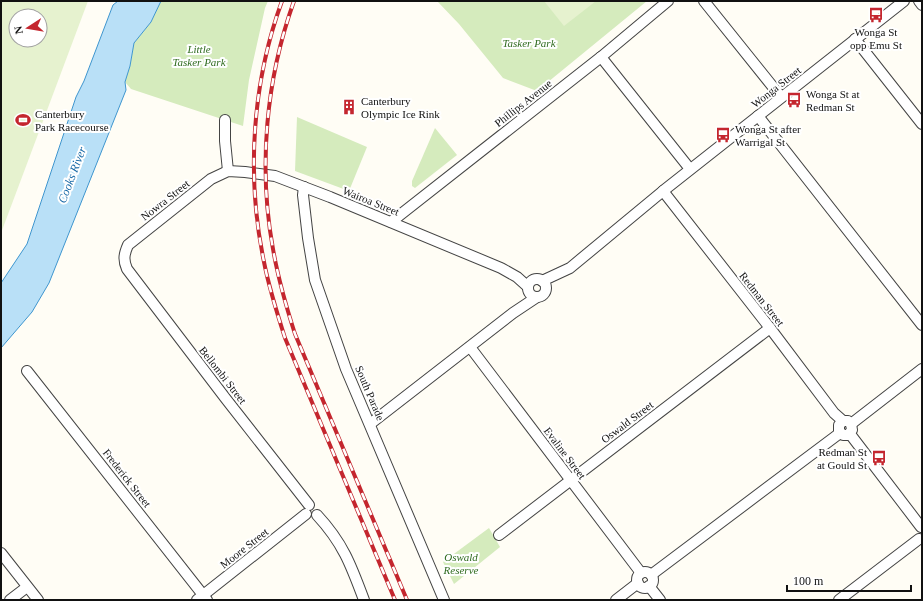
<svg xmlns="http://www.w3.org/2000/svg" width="923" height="601" viewBox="0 0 923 601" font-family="Georgia,serif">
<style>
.green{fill:#d5ebbd}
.pitch{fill:#e6f2cf;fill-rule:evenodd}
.water{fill:#b9e0f7;stroke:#3f96cf}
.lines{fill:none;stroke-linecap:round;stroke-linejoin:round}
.minor-casing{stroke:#444;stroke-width:12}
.minor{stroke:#fff;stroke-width:10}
.rail-casing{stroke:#c4262e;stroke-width:4}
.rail{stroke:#fff;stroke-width:2.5;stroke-dasharray:8;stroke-linecap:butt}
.labels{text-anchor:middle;stroke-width:4;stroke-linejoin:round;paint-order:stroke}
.poi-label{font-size:11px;fill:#111;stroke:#fff;text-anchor:start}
.park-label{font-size:11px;font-style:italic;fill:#2f6b1f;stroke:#fff}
.street-label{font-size:11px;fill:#111;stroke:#fff}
.water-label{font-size:12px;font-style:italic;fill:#1768a6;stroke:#fff}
</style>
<rect width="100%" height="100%" fill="#fffdf5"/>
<g class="green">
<polygon points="161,1 268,1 265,8 249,80 243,126 131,89 125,82 130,66 134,43 151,22"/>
<polygon points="437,1 647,1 537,91 503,78 459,24"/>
<polygon points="297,117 367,147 349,191 295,171"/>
<polygon points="435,128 457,155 415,188 412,186 412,181"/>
<polygon points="489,528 500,547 454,584 443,562"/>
</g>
<g class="pitch">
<path d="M1 1H88L1 233ZM16 16H40V40H16Z"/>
<polygon points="544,1 596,1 564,26"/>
</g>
<polygon class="water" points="118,1 161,1 151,22 134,43 130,66 125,82 126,90 49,283 32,312 1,348 1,283 27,244 76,97 84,81 113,5"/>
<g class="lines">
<g class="minor-casing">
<g id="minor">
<polyline points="704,1 781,97"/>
<polyline points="919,1 922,5"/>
<polyline points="855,39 922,124"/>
<polyline points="601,57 690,169"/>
<polyline points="758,116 922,325"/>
<polyline points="225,120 225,141 228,171"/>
<polyline points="304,187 303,195 308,238 315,280 346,369 444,600"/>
<polyline points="663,191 770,328 834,413 843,421 848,421 851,424 852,430 848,435 843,435 839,431 839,425 843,421"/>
<polyline points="391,222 601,57 668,1"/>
<circle cx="537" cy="288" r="9"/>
<polyline points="542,281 570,268 663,191 904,1"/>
<polyline points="470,347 641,573"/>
<polyline points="27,371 207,600"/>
<polyline points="370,424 513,313 537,297"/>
<polyline points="851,424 922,369"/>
<polyline points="850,434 921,527"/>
<path d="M309 505 226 399 127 269C123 260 124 254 128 245L211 179 228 171 245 172 275 176 330 197 501 268 517 277 527 286"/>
<path d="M317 515C343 543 351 565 364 600"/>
<polyline points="499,535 770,328"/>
<polyline points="1,553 38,600"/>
<circle cx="645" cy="580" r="8"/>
<polyline points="651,575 840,433"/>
<polyline points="649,586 660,600"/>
<polyline points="10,600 27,587"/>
<polyline points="197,600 306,514"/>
<polyline points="616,600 638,583"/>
<polyline points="839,600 919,539"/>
</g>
</g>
<use href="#minor" class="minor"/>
<g class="rail-casing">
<g id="rail">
<path d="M282 1C252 83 246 176 264 262 269 288 277 313 285 338L395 600"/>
<path d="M294 1C266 79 258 167 273 249 278 278 286 306 295 334L407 600"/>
</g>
</g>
<use href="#rail" class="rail"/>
</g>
<defs>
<g id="bus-bare" transform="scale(1.2)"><path d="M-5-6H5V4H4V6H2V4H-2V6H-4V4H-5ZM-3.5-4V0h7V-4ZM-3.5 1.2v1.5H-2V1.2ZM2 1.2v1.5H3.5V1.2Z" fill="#c4262e" stroke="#fff" stroke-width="2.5" paint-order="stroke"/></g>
<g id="building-bare" transform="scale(1.2)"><path d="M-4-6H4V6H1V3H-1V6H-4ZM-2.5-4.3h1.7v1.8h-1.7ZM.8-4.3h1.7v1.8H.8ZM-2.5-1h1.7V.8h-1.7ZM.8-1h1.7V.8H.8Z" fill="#c4262e" stroke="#fff" stroke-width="2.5" paint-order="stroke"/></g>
<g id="stadium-bare" transform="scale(1.2)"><path d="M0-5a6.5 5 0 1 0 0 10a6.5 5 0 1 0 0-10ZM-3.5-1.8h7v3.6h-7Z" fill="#c4262e" stroke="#fff" stroke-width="2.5" paint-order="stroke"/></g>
</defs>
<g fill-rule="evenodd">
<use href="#bus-bare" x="876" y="15"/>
<use href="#bus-bare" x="794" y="100"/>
<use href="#building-bare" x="349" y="107"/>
<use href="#stadium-bare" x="23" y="120"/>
<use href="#bus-bare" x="723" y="135"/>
<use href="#bus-bare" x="879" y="458"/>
</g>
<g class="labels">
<g class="poi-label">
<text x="876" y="36" text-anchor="middle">Wonga St<tspan x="876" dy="13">opp Emu St</tspan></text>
<text x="806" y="98">Wonga St at<tspan x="806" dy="13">Redman St</tspan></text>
<text x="361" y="105">Canterbury<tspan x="361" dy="13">Olympic Ice Rink</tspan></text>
<text x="35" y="118">Canterbury<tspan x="35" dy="13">Park Racecourse</tspan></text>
<text x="735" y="133">Wonga St after<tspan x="735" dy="13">Warrigal St</tspan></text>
<text x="867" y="456" text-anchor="end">Redman St<tspan x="867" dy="13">at Gould St</tspan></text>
</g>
<g class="park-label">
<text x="529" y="47">Tasker Park</text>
<text x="199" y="53">Little<tspan x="199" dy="13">Tasker Park</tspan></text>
<text x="461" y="561">Oswald<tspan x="461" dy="13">Reserve</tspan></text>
</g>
<g class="street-label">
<text transform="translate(776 87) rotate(-38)" y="4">Wonga Street</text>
<text transform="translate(523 103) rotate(-38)" y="4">Phillips Avenue</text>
<text transform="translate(165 200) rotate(-38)" y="4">Nowra Street</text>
<text transform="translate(371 201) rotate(22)" y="4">Wairoa Street</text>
<text transform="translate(762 299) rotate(52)" y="4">Redman Street</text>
<text transform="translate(223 375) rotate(52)" y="4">Bellombi Street</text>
<text transform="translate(370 393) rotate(67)" y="4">South Parade</text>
<text transform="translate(627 422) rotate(-37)" y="4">Oswald Street</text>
<text transform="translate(565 453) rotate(53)" y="4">Evaline Street</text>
<text transform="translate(127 478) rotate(52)" y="4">Frederick Street</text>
<text transform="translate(244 548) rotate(-38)" y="4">Moore Street</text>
</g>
<g class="water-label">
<text transform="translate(72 175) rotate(-69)" y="4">Cooks River</text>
</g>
</g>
<rect width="923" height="601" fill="none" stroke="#111111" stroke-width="4"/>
<g transform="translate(28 28) rotate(258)"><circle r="19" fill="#ffffff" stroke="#a0a0a0"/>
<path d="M0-3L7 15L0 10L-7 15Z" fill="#c4262e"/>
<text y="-6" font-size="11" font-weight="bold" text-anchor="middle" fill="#111111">N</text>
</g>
<path d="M787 585v6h124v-6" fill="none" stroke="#111111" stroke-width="2"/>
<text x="793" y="585" font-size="12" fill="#111111" stroke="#ffffff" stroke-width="3" paint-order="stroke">100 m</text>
</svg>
